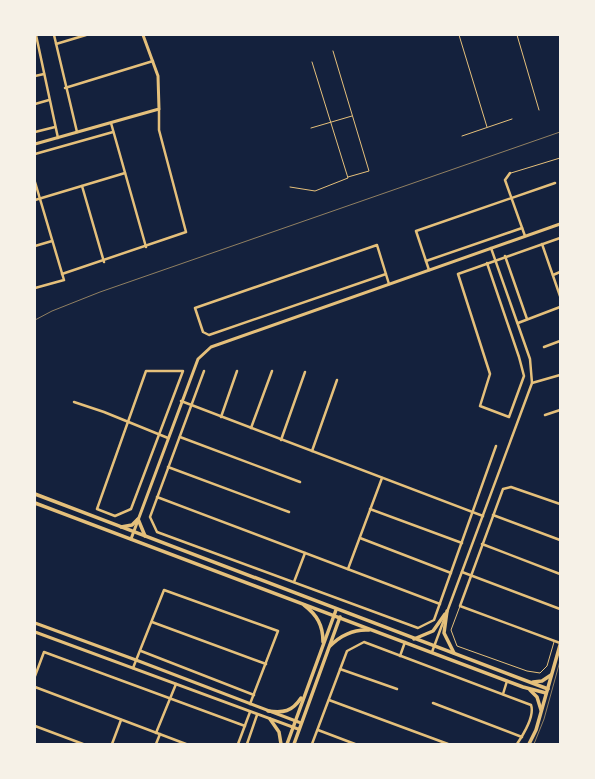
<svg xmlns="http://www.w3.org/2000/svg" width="595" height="779" viewBox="0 0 595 779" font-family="Montserrat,sans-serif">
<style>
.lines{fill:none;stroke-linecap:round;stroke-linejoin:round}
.service{stroke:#e5c07b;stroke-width:1}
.minor{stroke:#e5c07b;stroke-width:2.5}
.tertiary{stroke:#e5c07b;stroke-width:3}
.secondary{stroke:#e5c07b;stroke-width:3.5}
.rail{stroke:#918062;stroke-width:1}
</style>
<rect width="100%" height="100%" fill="#14213d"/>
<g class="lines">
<g class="service">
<polyline points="459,35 487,127"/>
<polyline points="517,35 539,110"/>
<polyline points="333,51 369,171 348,177"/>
<polyline points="311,128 352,116"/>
<polyline points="462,136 512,119"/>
<polyline points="511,173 560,158"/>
<polyline points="290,187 315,191 348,178 312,62"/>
<polyline points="460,606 451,630 457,646 527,671 540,673 547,666 554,642"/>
</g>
<g class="minor">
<polyline points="36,35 58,138"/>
<polyline points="54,35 77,132"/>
<polyline points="56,44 86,35"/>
<polyline points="35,76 44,74"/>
<polyline points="65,88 153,61"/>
<polyline points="35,104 49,100"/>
<polyline points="111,123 146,247"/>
<polyline points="35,132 55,127"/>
<polyline points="35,154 113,132"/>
<polyline points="510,173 505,180 525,236"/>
<polyline points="35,182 64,280 35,288"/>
<polyline points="82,186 104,262"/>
<polyline points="35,200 125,173"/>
<polyline points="542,244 560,296"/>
<polyline points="35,246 52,241"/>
<polyline points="505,256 527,319"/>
<polyline points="426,261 522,228"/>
<polyline points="487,263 519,357 524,376 509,417 480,406 490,374 458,274 560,238"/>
<polyline points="429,270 416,231 555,183"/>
<polyline points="62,274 186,232 159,130 159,109"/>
<polyline points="386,274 209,335 203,332 195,308 377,245 389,284"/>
<polyline points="553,275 560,272"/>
<polyline points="518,323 560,307"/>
<polyline points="544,347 560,341"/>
<polygon points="146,371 183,371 131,509 115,516 97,509"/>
<polyline points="204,371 150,517 157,532 418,628 434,620 496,446"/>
<polyline points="532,383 560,375"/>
<polyline points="181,401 483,516"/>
<polyline points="74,402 104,412 168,438"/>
<polyline points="545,415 560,410"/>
<polyline points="221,417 237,371"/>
<polyline points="251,428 272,371"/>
<polyline points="180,437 300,482"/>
<polyline points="281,440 305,372"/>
<polyline points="312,451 337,380"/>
<polyline points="168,467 289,512"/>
<polyline points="157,497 440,604"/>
<polyline points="560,504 511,487 503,489 460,606 560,643"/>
<polyline points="370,509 462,543"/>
<polyline points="493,515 560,540"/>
<polyline points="360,538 451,573"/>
<polyline points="482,544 560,574"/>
<polyline points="348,569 382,478"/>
<polyline points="462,572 560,609"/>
<polyline points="294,582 305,553"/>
<polyline points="447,612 532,383 530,359 491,248"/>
<polyline points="152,622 266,664"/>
<polyline points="141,651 254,695"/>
<polyline points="432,652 445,617"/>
<polyline points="400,656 405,642"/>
<polyline points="133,668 164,590 278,631 250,704"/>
<polyline points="340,669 397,689"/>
<polyline points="35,676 44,652 245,726"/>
<polyline points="35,687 186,744"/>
<polyline points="503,694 507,681"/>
<polyline points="329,700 448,744"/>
<polyline points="433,703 522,737"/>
<polyline points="35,726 83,744"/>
<polyline points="318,730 355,744"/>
<polyline points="156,733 176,684"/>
<polyline points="112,744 121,720"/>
<polyline points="156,744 160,734"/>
<polyline points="238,744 250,712"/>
<polyline points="247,744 257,715"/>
<path d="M312 744 347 651 364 642 531 705C535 716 523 735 517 744"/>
</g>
<g class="tertiary">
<polyline points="35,144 159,109 158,76 143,35"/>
<polyline points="131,539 198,359 211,347 560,224"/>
<polyline points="35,623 136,660 301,723"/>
<polyline points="35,632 298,729"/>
</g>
<g class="secondary">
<polyline points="35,494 548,689"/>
<polyline points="35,503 523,687 546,693"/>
<polyline points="138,519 145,536"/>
<polyline points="121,527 132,525 138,519"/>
<path d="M304 605C317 615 323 625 323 642"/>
<polyline points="447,611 444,633 454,653"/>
<polyline points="414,639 433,631 445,614"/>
<path d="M330 646C341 635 353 629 369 630"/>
<polyline points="533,682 542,681 551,675"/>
<polyline points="530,690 537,697 541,710"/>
<path d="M268 711C283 713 292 712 301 698"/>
<polyline points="270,719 279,732 281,744"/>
<polyline points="287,744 336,610"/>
<polyline points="294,744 340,617"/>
<polyline points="529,744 536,730 560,645"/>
</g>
<g class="rail">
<polyline points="35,320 52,311 100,292 560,132"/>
<polyline points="534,744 544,719 560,661"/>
</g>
</g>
<rect width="595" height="779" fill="none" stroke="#f6f1e7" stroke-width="72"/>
</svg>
